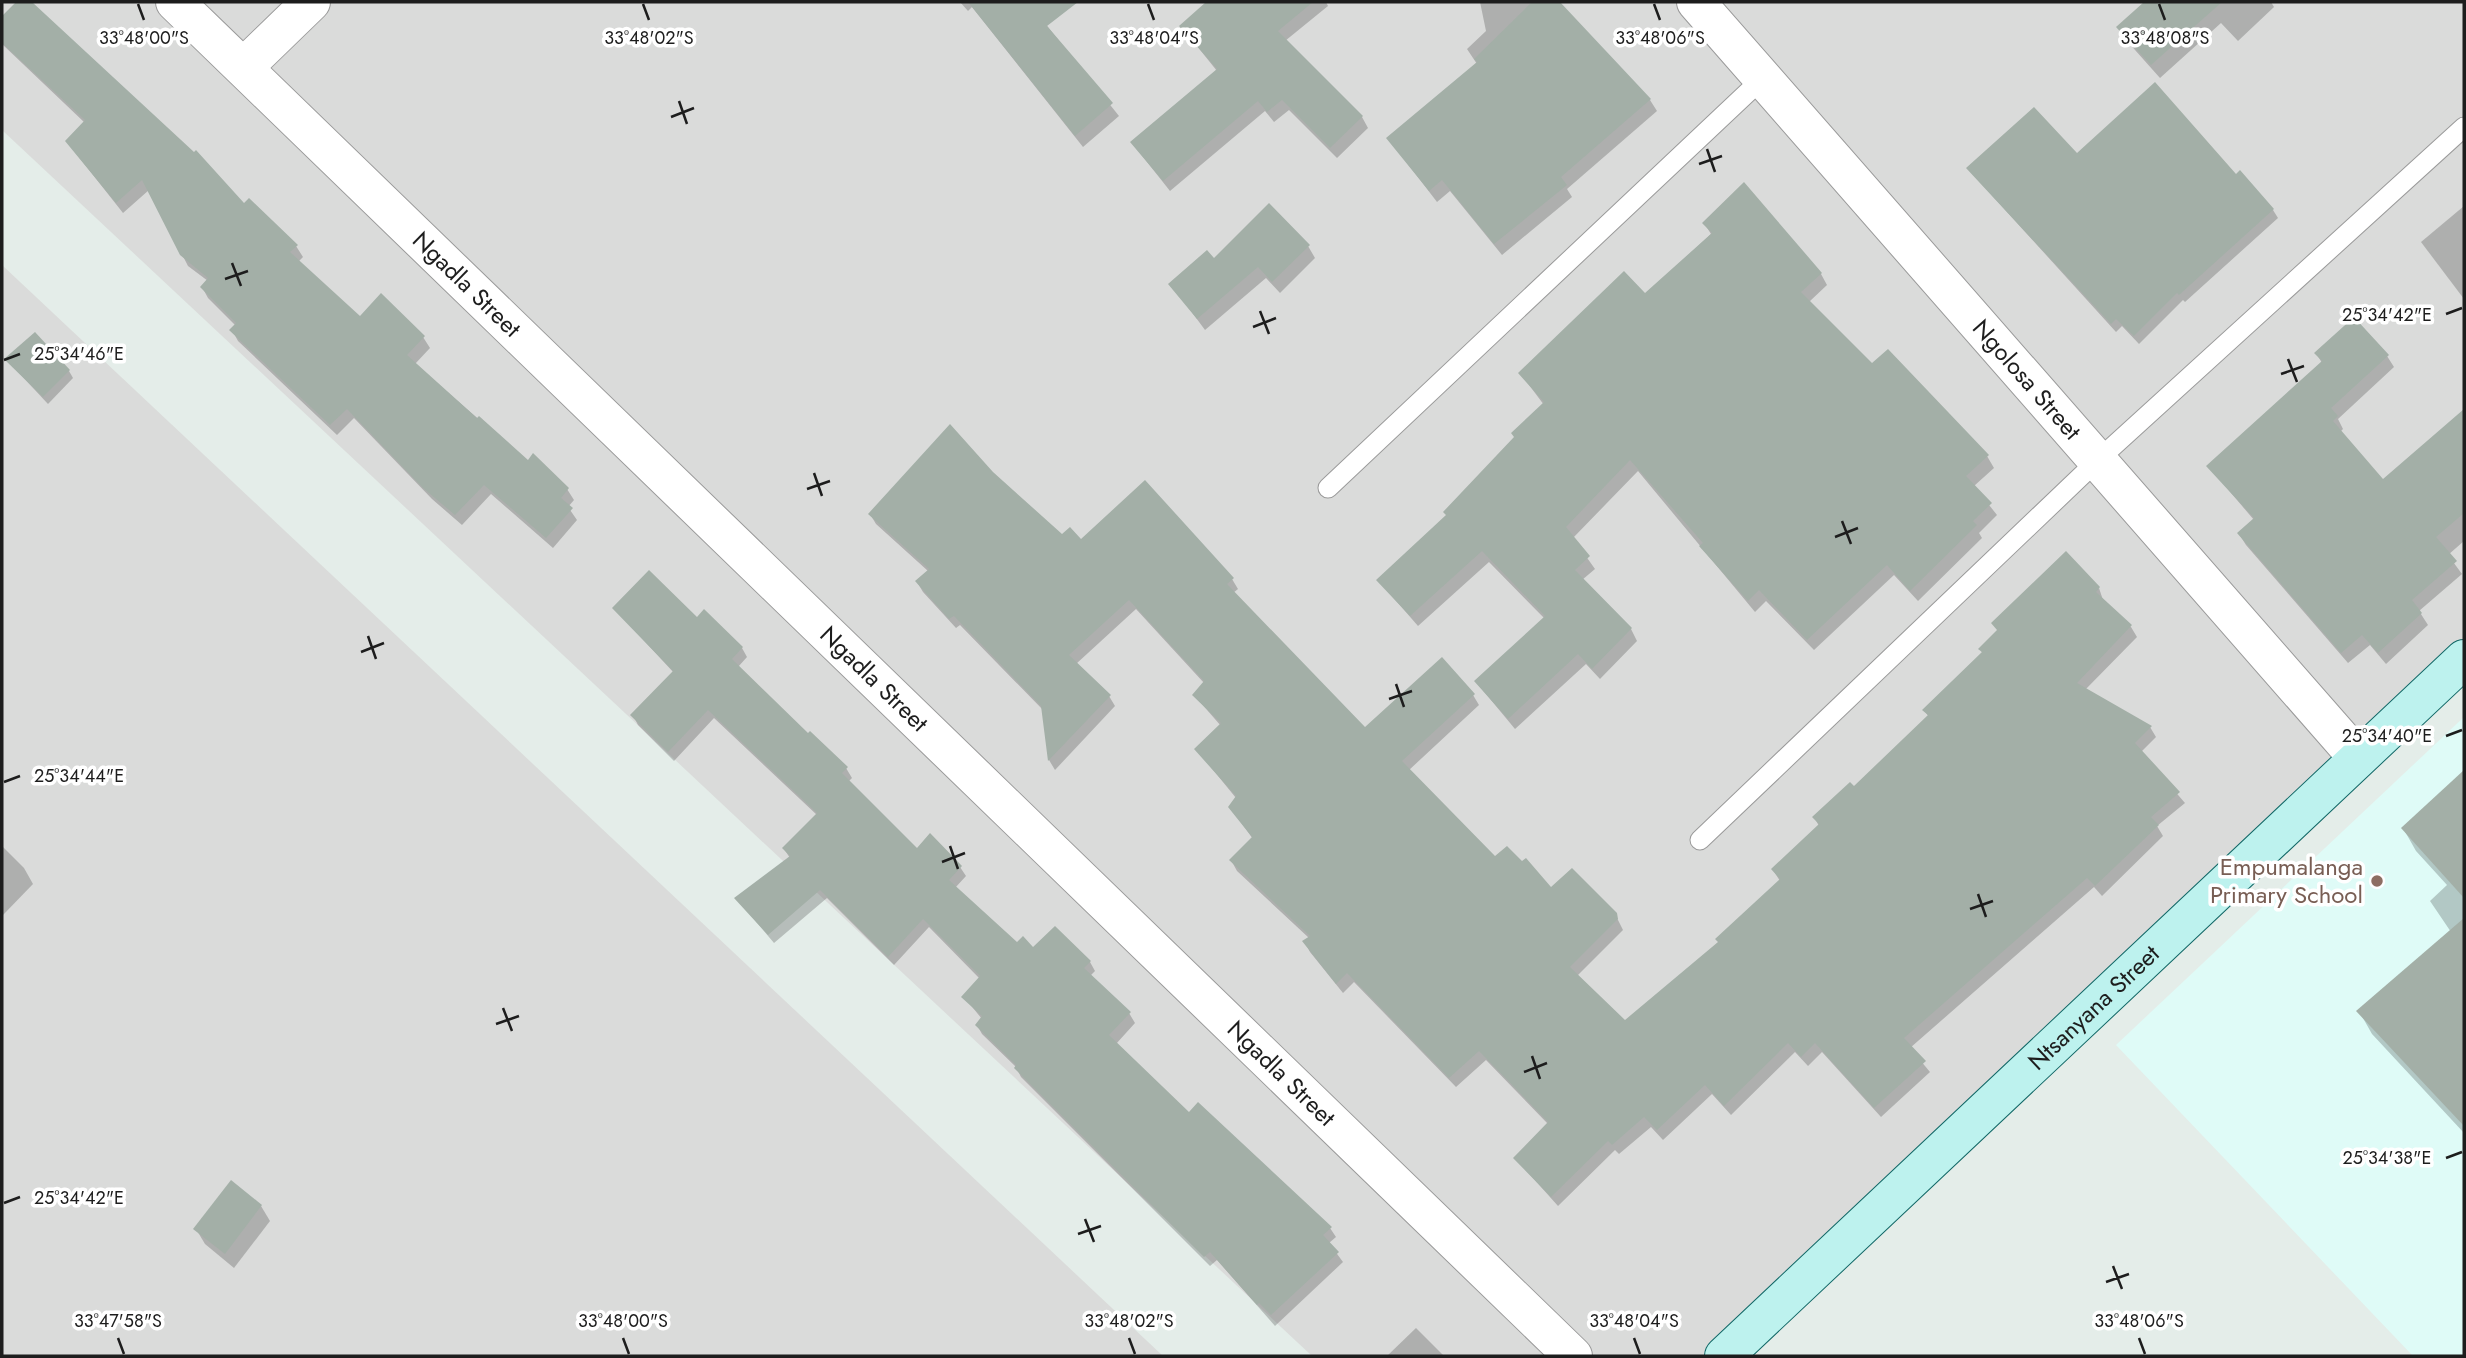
<svg xmlns="http://www.w3.org/2000/svg" width="2466" height="1358" viewBox="0 0 2466 1358" font-family="Jost,sans-serif">
<style>
.residential{fill:#dadbda}
.education{fill:#dffbf7}
.shadow{fill:#0003}
.building{fill:#a3afa7}
.lines{fill:none;stroke-linecap:round;stroke-linejoin:round}
.lane-casing{stroke:#9a9a9a;stroke-width:21}
.street-casing{stroke:#9a9a9a;stroke-width:40}
.secondary-casing{stroke:#116766;stroke-width:40}
.lane{stroke:#fff;stroke-width:19}
.street{stroke:#fff;stroke-width:38}
.secondary{stroke:#bdf2ee;stroke-width:38}
.ticks{fill:none;stroke:#1d1d1d;stroke-width:2.5}
.education-dot{fill:#8d6e63;stroke:#fff;stroke-width:2.5}
.labels{text-anchor:middle;stroke-width:7;stroke-linejoin:round;paint-order:stroke}
.street-label{font-size:24px;fill:#1d1d1d;stroke:#fff}
.education-label{font-size:24px;fill:#785e54;stroke:#fff;text-anchor:end}
.ticks-label{font-size:18px;text-anchor:middle;fill:#1d1d1d;stroke:#fff;stroke-width:7;stroke-linejoin:round;paint-order:stroke}
</style>
<rect width="100%" height="100%" fill="#e4ede9"/>
<g class="residential">
<polygon points="2,2 2464,2 2464,659 1724,1356 1312,1356 2,130"/>
<polygon points="2,265 1163,1356 2,1356"/>
</g>
<polygon class="education" points="2464,717 2464,1356 2413,1356 2116,1045"/>
<g class="shadow">
<polygon points="19,2 29,2 244,206 296,246 303,257 298,262 360,318 423,337 430,348 415,364 528,462 567,489 574,500 568,507 577,520 553,548 491,494 462,525 432,499 354,418 337,435 238,341 232,330 236,326 208,298 202,287 208,281 188,266 149,190 123,213 67,142 85,123 2,44 2,19"/>
<polygon points="960,2 1028,2 1119,116 1083,147 972,7 968,11"/>
<polygon points="1209,2 1326,2 1328,6 1285,41 1362,117 1368,128 1337,158 1289,110 1274,122 1265,111 1170,191 1132,143 1217,71 1181,26"/>
<polygon points="1480,2 1557,2 1650,100 1657,111 1567,189 1572,197 1502,255 1450,191 1437,202 1388,138 1477,64 1467,49 1486,31"/>
<polygon points="2147,2 2271,2 2274,7 2238,41 2221,23 2160,78 2127,41 2119,27"/>
<polygon points="2077,156 2236,176 2273,210 2278,218 2185,302 2183,300 2139,344 2122,326 2116,332 1968,169"/>
<polygon points="2464,206 2464,299 2421,242"/>
<polygon points="1704,223 1821,274 1827,285 1809,302 1872,366 1987,456 1994,468 1974,486 1997,515 1979,533 1982,538 1918,601 1894,575 1814,650 1766,601 1755,612 1638,471 1573,538 1595,569 1582,580 1631,629 1637,641 1600,679 1586,664 1515,729 1476,682 1545,619 1489,562 1418,626 1378,580 1447,515 1544,405 1520,373 1644,296 1711,234"/>
<polygon points="1308,246 1315,258 1280,293 1266,278 1205,330 1171,284 1214,260"/>
<polygon points="2316,353 2387,356 2394,367 2338,419 2343,429 2340,432 2383,481 2464,412 2464,541 2448,555 2462,574 2419,611 2428,625 2386,664 2370,645 2348,663 2246,545 2239,534 2254,520 2209,467 2322,363"/>
<polygon points="6,359 69,371 73,378 48,404"/>
<polygon points="992,474 1062,537 1232,579 1238,589 1233,593 1365,729 1473,695 1479,705 1408,771 1495,858 1551,890 1615,914 1623,930 1577,976 1625,1023 1720,943 1780,881 1773,870 1819,826 1814,817 1854,789 1929,717 1924,710 1983,654 1980,649 2099,588 2103,600 2131,627 2137,637 2085,690 2150,727 2156,737 2141,752 2185,803 2157,826 2163,836 2102,896 2094,887 1910,1048 1930,1072 1881,1117 1822,1052 1808,1066 1795,1052 1731,1115 1712,1094 1663,1140 1651,1127 1619,1154 1615,1150 1558,1206 1515,1158 1548,1124 1486,1060 1456,1087 1354,982 1343,993 1310,952 1305,942 1309,938 1237,871 1231,860 1253,839 1230,807 1236,798 1196,749 1221,726 1194,695 1204,683 1136,609 1076,664 1109,696 1115,706 1055,770 1049,760 1044,711 960,625 956,628 923,592 917,582 928,571 876,524 870,514"/>
<polygon points="614,608 697,620 742,648 747,657 738,667 808,736 846,768 852,778 848,782 917,851 960,867 966,876 955,888 1017,945 1090,962 1095,971 1090,976 1129,1013 1135,1023 1116,1044 1189,1115 1330,1228 1336,1237 1329,1243 1343,1262 1275,1326 1217,1260 1210,1266 1021,1077 1016,1067 982,1034 977,1025 982,1019 964,997 980,979 929,927 894,965 827,898 774,943 737,899 790,858 784,849 818,816 714,718 674,761 638,725 633,715 674,673"/>
<polygon points="2450,786 2464,802 2464,1133 2372,1034 2359,1011 2451,932 2430,901 2447,885 2416,851 2403,828"/>
<polygon points="2,846 24,868 33,884 2,916"/>
<polygon points="261,1206 270,1221 234,1268 205,1244 196,1229"/>
<polygon points="1416,1328 1444,1356 1387,1356"/>
</g>
<g class="building">
<polygon points="16,2 32,2 194,152 196,150 244,203 249,198 298,245 290,252 360,316 381,293 425,336 407,355 477,418 479,416 528,460 533,453 569,488 561,498 573,508 546,538 484,485 455,515 423,488 347,409 330,425 229,330 236,323 200,287 208,278 180,255 142,180 116,203 65,141 85,120 2,43 2,16"/>
<polygon points="968,2 1078,2 1047,26 1113,103 1075,136"/>
<polygon points="1206,2 1313,2 1278,31 1363,116 1330,148 1282,100 1267,112 1258,101 1163,181 1130,142 1217,69 1179,26"/>
<polygon points="1532,2 1560,2 1651,99 1561,177 1567,185 1494,244 1442,180 1429,191 1386,138 1477,62 1474,59"/>
<polygon points="2144,2 2222,2 2151,65 2116,27"/>
<polygon points="2155,82 2236,174 2240,170 2274,209 2179,295 2177,293 2134,336 2116,319 2111,324 1966,168 2034,107 2077,153"/>
<polygon points="1744,182 1822,273 1801,292 1872,363 1888,349 1989,455 1966,476 1992,503 1973,521 1977,525 1910,591 1887,565 1807,640 1759,590 1748,601 1699,546 1703,543 1630,460 1566,527 1590,556 1575,570 1632,628 1592,669 1578,654 1508,719 1474,681 1545,616 1482,551 1410,616 1376,580 1446,515 1443,512 1514,437 1511,433 1544,402 1518,373 1624,271 1645,293 1712,233 1702,223"/>
<polygon points="1269,203 1310,245 1272,282 1258,267 1197,319 1168,284 1207,250 1214,258"/>
<polygon points="2354,317 2389,355 2331,408 2338,416 2333,421 2383,479 2464,409 2464,513 2436,537 2457,561 2412,600 2422,613 2378,653 2362,635 2341,653 2237,533 2254,518 2206,466 2322,361 2314,353"/>
<polygon points="35,332 70,370 43,397 4,359"/>
<polygon points="950,424 993,472 1062,534 1070,527 1081,539 1145,480 1234,578 1227,584 1365,727 1442,657 1475,694 1402,761 1495,856 1507,846 1522,861 1526,858 1551,887 1572,868 1617,913 1618,919 1570,967 1625,1020 1718,942 1715,939 1780,879 1771,869 1819,824 1812,817 1850,782 1854,786 1928,715 1922,710 1982,652 1978,649 1997,630 1991,623 2066,551 2100,587 2096,592 2132,625 2077,683 2152,726 2135,743 2180,792 2151,817 2159,825 2095,886 2087,878 1904,1038 1926,1061 1874,1108 1815,1043 1801,1057 1788,1043 1724,1106 1705,1085 1657,1130 1644,1117 1612,1145 1608,1141 1551,1197 1513,1158 1548,1122 1479,1051 1449,1078 1347,973 1336,984 1302,941 1310,936 1229,860 1252,837 1228,807 1236,796 1194,749 1221,723 1192,695 1204,681 1129,600 1069,655 1111,695 1048,761 1041,706 954,616 949,619 915,581 929,569 868,514"/>
<polygon points="649,570 697,617 704,609 743,647 732,659 808,733 810,731 848,767 842,773 917,848 930,833 962,866 949,880 1017,942 1023,936 1033,947 1055,926 1091,961 1084,968 1131,1012 1109,1035 1189,1112 1198,1102 1332,1227 1323,1235 1339,1252 1271,1315 1259,1303 1257,1305 1210,1252 1204,1257 1014,1068 1016,1065 975,1025 982,1016 961,997 980,976 923,919 888,957 820,890 768,935 734,898 790,856 782,848 817,813 708,710 668,752 630,715 673,671 612,608"/>
<polygon points="2464,770 2464,898 2401,828"/>
<polygon points="2464,918 2464,1126 2356,1011"/>
<polygon points="231,1180 262,1205 225,1254 193,1229"/>
</g>
<g class="lines">
<g class="lane-casing">
<g id="lane">
<polyline points="1328,488 1763,78"/>
<polyline points="1700,840 2098,460 2464,127"/>
</g>
</g>
<g class="street-casing">
<g id="street">
<path id="s1" d="M175 2 1573 1356"/>
<path id="s2" d="M1696 2 2358 758"/>
<polyline points="245,66 311,2"/>
</g>
</g>
<g class="secondary-casing">
<g id="secondary">
<path id="s3" d="M1724 1356 2464 659"/>
</g>
</g>
<use href="#lane" class="lane"/>
<use href="#street" class="street"/>
<use href="#secondary" class="secondary"/>
</g>
<path class="ticks" d="M138 4 144 20M643 4 649 20M1148 4 1154 20M1654 4 1660 20M2159 4 2165 20M679 101 687 124M671 117 694 108M1707 149 1715 172M1699 164 1722 156M232 263 241 286M225 279 248 271M1260 311 1269 334M2446 314 2462 308M1253 327 1276 318M2288 359 2297 382M4 360 20 354M2281 374 2304 366M814 473 822 496M807 489 830 481M1842 521 1851 544M1835 537 1858 528M368 636 376 659M361 652 384 643M1396 684 1404 707M1389 699 1412 691M2446 736 2462 730M4 782 20 776M950 846 958 869M942 862 965 853M1978 894 1986 917M1970 909 1993 901M503 1008 512 1031M496 1024 519 1016M1532 1056 1540 1079M1524 1072 1547 1063M2446 1158 2462 1152M4 1203 20 1197M1085 1219 1094 1242M1078 1234 1101 1226M2113 1266 2122 1289M2106 1282 2129 1274M118 1338 124 1354M623 1338 629 1354M1129 1338 1135 1354M1634 1338 1640 1354M2139 1338 2145 1354"/>
<circle class="education-dot" cx="2377" cy="881" r="7"/>
<g class="labels">
<g class="street-label">
<text dy="8" stroke="none"><textPath href="#s1" startOffset="406">Ngadla Street</textPath></text>
<text dy="8" stroke="none"><textPath href="#s2" startOffset="502">Ngolosa Street</textPath></text>
<text dy="8" stroke="none"><textPath href="#s1" startOffset="973">Ngadla Street</textPath></text>
<text dy="8" stroke="none"><textPath href="#s3" startOffset="508">Ntsanyana Street</textPath></text>
<text dy="8" stroke="none"><textPath href="#s1" startOffset="1540">Ngadla Street</textPath></text>
</g>
<g class="education-label">
<text x="2363" y="875">Empumalanga<tspan x="2363" dy="28">Primary School</tspan></text>
</g>
</g>
<g class="ticks-label">
<text x="144" y="44">33°48'00"S</text>
<text x="649" y="44">33°48'02"S</text>
<text x="1154" y="44">33°48'04"S</text>
<text x="1660" y="44">33°48'06"S</text>
<text x="2165" y="44">33°48'08"S</text>
<text x="2387" y="321">25°34'42"E</text>
<text x="79" y="360">25°34'46"E</text>
<text x="2387" y="742">25°34'40"E</text>
<text x="79" y="782">25°34'44"E</text>
<text x="2387" y="1164">25°34'38"E</text>
<text x="79" y="1204">25°34'42"E</text>
<text x="118" y="1327">33°47'58"S</text>
<text x="623" y="1327">33°48'00"S</text>
<text x="1129" y="1327">33°48'02"S</text>
<text x="1634" y="1327">33°48'04"S</text>
<text x="2139" y="1327">33°48'06"S</text>
</g>
<rect width="2466" height="1358" fill="none" stroke="#1d1d1d" stroke-width="7"/>
</svg>
